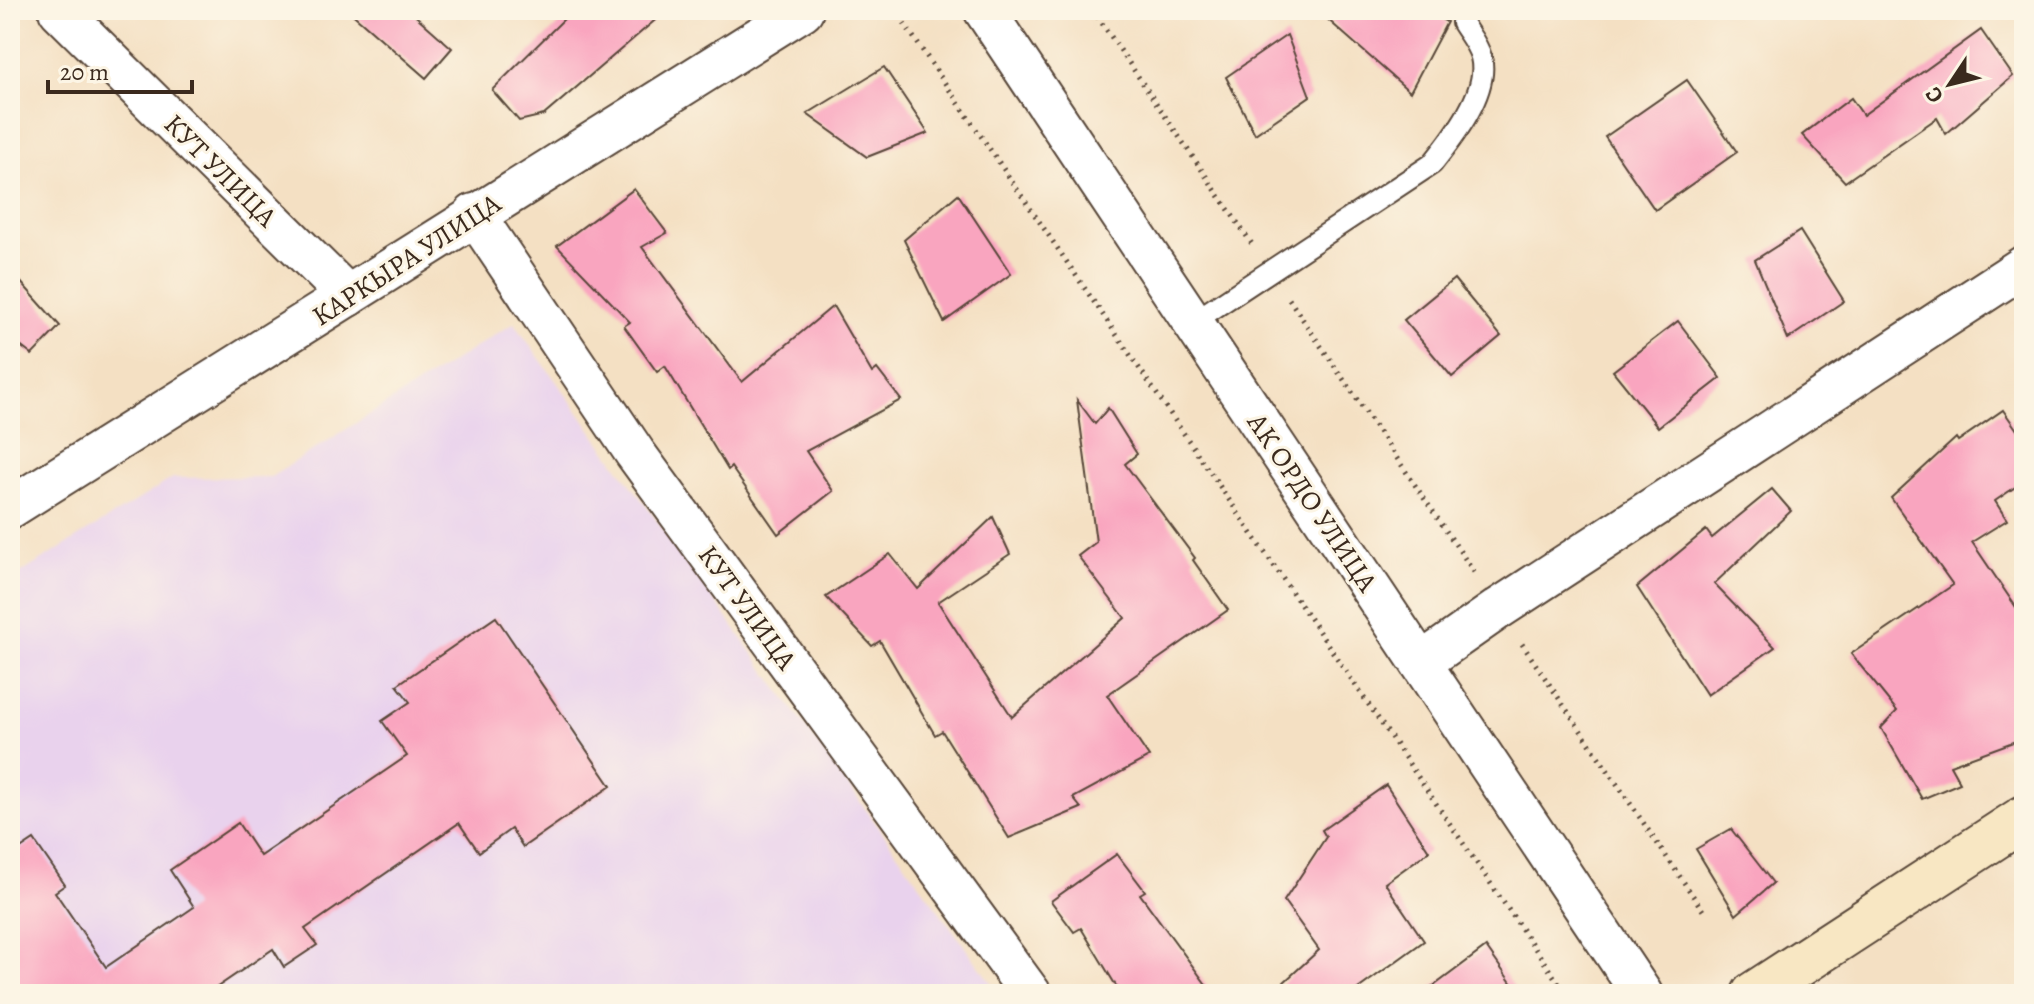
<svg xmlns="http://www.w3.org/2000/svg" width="2034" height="1004" viewBox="0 0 2034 1004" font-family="Alegreya,serif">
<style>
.built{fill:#e9d2ed}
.building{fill:#f9a5bf}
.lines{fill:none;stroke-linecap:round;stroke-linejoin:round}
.lane-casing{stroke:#574537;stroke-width:24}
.street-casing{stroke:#574537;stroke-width:44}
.secondary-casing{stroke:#574537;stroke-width:48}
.path{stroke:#574537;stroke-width:5;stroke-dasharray:2 6;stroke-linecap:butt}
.lane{stroke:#fff;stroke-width:20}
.street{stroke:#fff;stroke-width:40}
.secondary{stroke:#f8e7c3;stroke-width:44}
.labels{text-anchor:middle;stroke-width:6;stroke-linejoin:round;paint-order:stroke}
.street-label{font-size:28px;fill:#3b2a1e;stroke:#fcf5e5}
</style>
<rect width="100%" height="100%" fill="#fcf5e5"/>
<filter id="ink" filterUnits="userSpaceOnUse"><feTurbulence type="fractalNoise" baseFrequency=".0125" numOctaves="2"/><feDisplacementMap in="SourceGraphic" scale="16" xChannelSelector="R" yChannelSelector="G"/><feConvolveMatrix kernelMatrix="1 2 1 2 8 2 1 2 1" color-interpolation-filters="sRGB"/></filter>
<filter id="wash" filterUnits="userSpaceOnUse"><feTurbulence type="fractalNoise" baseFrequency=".006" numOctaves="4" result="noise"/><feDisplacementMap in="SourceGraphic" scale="32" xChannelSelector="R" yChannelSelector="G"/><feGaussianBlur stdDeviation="1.8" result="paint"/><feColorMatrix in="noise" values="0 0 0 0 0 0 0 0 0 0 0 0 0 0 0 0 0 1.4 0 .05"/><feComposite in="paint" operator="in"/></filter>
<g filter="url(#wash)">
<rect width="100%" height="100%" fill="#f4e0c3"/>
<polygon class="built" points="514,323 999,994 10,994 10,580 173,478 271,477"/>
<g id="blocks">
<g class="building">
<polygon points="348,10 409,10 452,48 426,78"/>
<polygon points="573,10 667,10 544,115 519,121 492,90"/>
<polygon points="1317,10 1425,10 1447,22 1410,92"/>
<polygon points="1981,30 2013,76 1946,134 1937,118 1845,182 1802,135 1851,98 1863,115"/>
<polygon points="1287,35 1310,96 1255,134 1226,77"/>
<polygon points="884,67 928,133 867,157 807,114"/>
<polygon points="1687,80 1737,152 1655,210 1605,137"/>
<polygon points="634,189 667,233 642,247 742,382 833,306 872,373 877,369 901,400 806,451 833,491 778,534 731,467 728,470 665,366 657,372 624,326 630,322 557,246"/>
<polygon points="958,194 1011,274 944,322 904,240"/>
<polygon points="1800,231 1844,301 1788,339 1755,260"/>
<polygon points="10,270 60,326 32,355 10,338"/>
<polygon points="1454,279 1501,336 1452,377 1404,320"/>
<polygon points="1678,321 1721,378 1658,427 1613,371"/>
<polygon points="1077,400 1095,424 1108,408 1137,454 1125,464 1195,558 1193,560 1228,610 1107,695 1149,757 1073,798 1081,808 1009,838 942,731 935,735 880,641 872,646 826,597 890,554 918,589 993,517 1010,554 938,602 1012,717 1125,618 1078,556 1096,542"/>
<polygon points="2003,410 2024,440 2024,481 1995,501 2007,520 1972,542 2024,619 2024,738 1950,765 1960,783 1922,799 1881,728 1897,711 1851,654 1953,585 1891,498 1956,438 1958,441"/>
<polygon points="1772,489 1791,511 1714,584 1775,647 1707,695 1637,587 1706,530 1712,538"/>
<polygon points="496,617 611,786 523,847 511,829 479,852 459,823 305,929 317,945 284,967 273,949 207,994 10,994 10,856 34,840 65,885 55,892 106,967 194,907 170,870 238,823 260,856 407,756 382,721 410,702 397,685"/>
<polygon points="1386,785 1429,851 1385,883 1424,941 1351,994 1271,994 1319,950 1284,901 1326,837 1322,830"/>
<polygon points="1731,829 1773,883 1736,915 1696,849"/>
<polygon points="1117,854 1145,891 1140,894 1213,994 1121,994 1081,928 1074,932 1051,901"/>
<polygon points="1486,947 1519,994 1423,994"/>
</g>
</g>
</g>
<g filter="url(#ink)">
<use href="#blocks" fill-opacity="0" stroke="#574537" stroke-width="2"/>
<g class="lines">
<g class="lane-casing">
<path id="lane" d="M1193 322 1432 164C1452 139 1490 92 1481 57 1478 45 1468 33 1462 23"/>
</g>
<g class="street-casing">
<g id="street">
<polyline points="59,10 348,296"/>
<polyline points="984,10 1642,994"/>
<polyline points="474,214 635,453 1031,994"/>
<polyline points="10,508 803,10"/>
<polyline points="1421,663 1498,609 2024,266"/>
</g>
</g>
<g class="secondary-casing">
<polyline id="secondary" points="1754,994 2024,818"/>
</g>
<g class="path">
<polyline points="895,10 1566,994"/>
<polyline points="1093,10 1252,244"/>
<polyline points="1289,299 1474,572"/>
<polyline points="1522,644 1706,915"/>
</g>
<use href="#lane" class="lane"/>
<use href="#street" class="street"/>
<use href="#secondary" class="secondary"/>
</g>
</g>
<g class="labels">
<g class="street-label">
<text transform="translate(221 170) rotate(45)" y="10">КУТ УЛИЦА</text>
<text transform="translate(406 259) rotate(-33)" y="10">КАРКЫРА УЛИЦА</text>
<text transform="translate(1313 502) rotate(56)" y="10">АК ОРДО УЛИЦА</text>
<text transform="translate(748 607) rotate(54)" y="10">КУТ УЛИЦА</text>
</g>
</g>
<rect width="2034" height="1004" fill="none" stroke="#fcf5e5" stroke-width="40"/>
<g transform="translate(1950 84) rotate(235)" stroke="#fcf5e5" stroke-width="6" paint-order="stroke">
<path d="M0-6L14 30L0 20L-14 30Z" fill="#3b2a1e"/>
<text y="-12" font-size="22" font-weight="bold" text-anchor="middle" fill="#3b2a1e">С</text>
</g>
<path d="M48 80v12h144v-12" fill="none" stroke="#3b2a1e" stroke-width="4"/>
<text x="60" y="80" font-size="24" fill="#3b2a1e" stroke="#fcf5e5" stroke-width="6" paint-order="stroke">20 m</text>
</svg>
